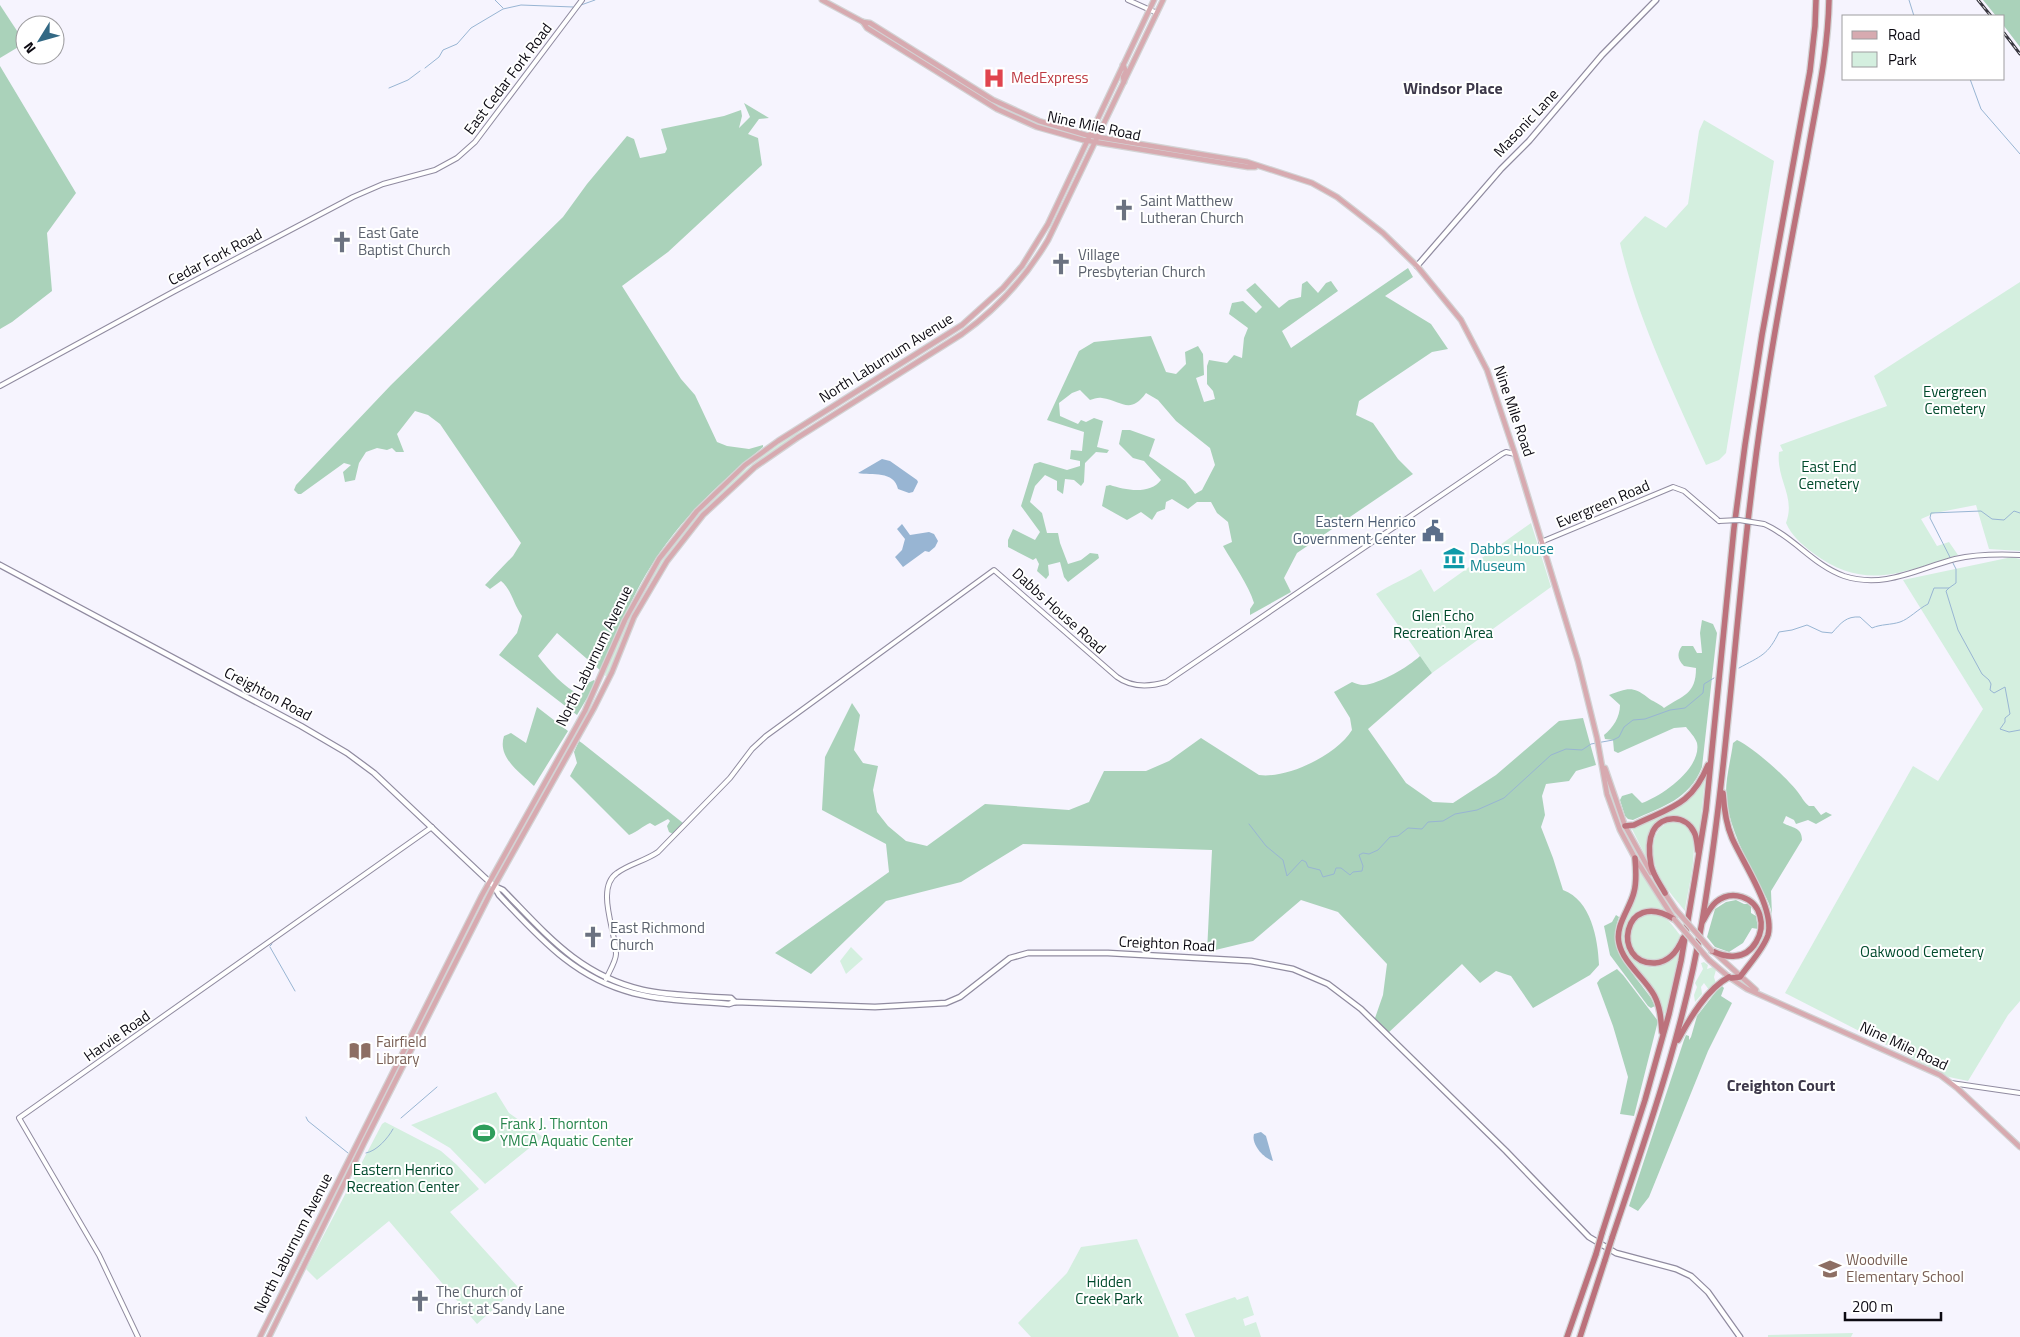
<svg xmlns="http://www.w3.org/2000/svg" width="2020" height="1337" viewBox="0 0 2020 1337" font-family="'Titillium Web',sans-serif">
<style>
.green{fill:#d4efdf}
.forest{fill:#aad2ba}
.water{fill:#98b5d3}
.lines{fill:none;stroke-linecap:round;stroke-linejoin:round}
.stream{stroke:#98b5d3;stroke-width:1}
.tertiary-casing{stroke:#908ba0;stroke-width:6}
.secondary-casing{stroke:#908ba0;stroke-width:7}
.primary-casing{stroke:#d3d3d4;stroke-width:7}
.motorway-casing{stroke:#d3d3d4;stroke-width:8}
.tertiary{stroke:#fff;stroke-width:4}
.secondary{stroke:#fff;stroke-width:4.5}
.primary{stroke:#d7aab0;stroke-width:4.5}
.motorway{stroke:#bc727c;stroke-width:5.5}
.rail-casing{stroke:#3a3841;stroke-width:3}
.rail{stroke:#fff;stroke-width:1;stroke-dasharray:4;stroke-linecap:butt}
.tertiary-bridge-casing{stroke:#908ba0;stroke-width:6;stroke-linecap:butt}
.primary-bridge-casing{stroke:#d3d3d4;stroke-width:7;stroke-linecap:butt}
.motorway-bridge-casing{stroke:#d3d3d4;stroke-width:8;stroke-linecap:butt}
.tertiary-bridge{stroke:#fff;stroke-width:4}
.primary-bridge{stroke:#d7aab0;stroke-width:4.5}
.motorway-bridge{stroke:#bc727c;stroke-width:5.5}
.labels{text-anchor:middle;stroke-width:4;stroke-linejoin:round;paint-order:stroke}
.health-label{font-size:15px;fill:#be3a42;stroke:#fff;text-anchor:start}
.street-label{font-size:15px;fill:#0c0a12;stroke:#fff}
.worship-label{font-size:15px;fill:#5b616d;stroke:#fff;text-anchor:start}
.park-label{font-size:15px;fill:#004a2c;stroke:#fff}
.service-label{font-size:15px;fill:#4e5e75;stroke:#fff;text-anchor:end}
.culture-label{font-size:15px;fill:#0d838f;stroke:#fff;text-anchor:start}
.education-label{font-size:15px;fill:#785e54;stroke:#fff;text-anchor:start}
.leisure-label{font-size:15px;fill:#27864d;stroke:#fff;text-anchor:start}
.neighbourhood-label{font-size:16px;font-weight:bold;fill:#3d384a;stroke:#fff}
</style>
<rect width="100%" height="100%" fill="#f6f4fe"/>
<g class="green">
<path d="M1704 120 1774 161 1726 453 1719 460 1706 465C1674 393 1638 321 1620 243L1645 216 1666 228 1688 204 1699 131Z"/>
<path d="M2020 282V551L1989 549 1976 505 1935 513 1921 519 1937 546 1949 542 1958 555C1903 572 1865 592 1813 553 1801 544 1792 536 1786 523 1796 496 1776 480 1779 452L1783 451 1780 445 1887 406 1874 376Z"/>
<path d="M802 430C783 446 760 460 741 477 695 516 657 564 631 618 623 636 616 656 608 675L605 676C606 663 616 646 621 634 658 545 721 481 800 430Z"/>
<path d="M1531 523 1551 587 1432 673 1376 594C1391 584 1406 579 1421 569L1434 592Z"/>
<polygon points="2012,557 2020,559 2020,1001 2008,1015 1968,1081 1949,1077 1785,993 1913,766 1938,781 1983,709 1903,580"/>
<path d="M1705 778 1699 836 1686 819 1675 816 1660 820 1649 833 1648 861 1632 829C1661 815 1689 808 1705 778Z"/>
<path d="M1670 822C1678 822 1686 824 1690 832 1700 848 1687 892 1685 911 1677 901 1667 890 1661 879 1651 861 1647 831 1670 822Z"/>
<path d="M1639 869 1666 912C1599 887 1625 1007 1679 953L1665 1015 1651 986 1626 955 1621 943 1622 928 1636 896Z"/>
<path d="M1648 914C1667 915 1669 921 1680 935 1658 995 1601 932 1648 914Z"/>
<polygon points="851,947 863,959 846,974 840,961"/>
<polygon points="1704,962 1708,965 1707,969 1713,967 1716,970 1714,977 1716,984 1709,990 1704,983 1701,987 1702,994 1695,1002 1694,995 1697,987 1695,983 1703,969 1701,963"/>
<polygon points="496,1092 509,1113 543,1137 485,1184 450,1148 411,1125"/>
<polygon points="385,1122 441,1151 457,1165 479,1189 450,1212 518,1287 477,1324 389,1221 317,1280 306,1269 382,1124"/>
<polygon points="1137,1239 1179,1337 1031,1337 1018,1323 1067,1273 1081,1247"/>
<polygon points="1248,1296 1254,1315 1243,1319 1245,1326 1256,1322 1261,1337 1195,1337 1185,1314 1235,1297 1237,1300"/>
<polygon points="1853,1333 1851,1337 1768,1337 1768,1335"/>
</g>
<g class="forest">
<polygon points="1983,0 2020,0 2020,47 2004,26 2004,16 1996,16"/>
<polygon points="0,5 25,43 0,58"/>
<polygon points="0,66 76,193 47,233 52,291 12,322 0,329"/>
<path d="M744 103 769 118 759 119 748 134 758 138 762 165 668 252 622 286 681 379 695 395 717 442 727 446 749 449 763 445V447C728 476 693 507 666 544 637 583 619 627 601 671L557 633 538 656C549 670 564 688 581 695L588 683 594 680 596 683 577 715 499 655 517 633 522 616C513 604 512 590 501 581L490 589 485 585 513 556 521 543 440 424 428 415 415 411 397 434 404 452H396L392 448 387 450 377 448 366 452 359 463 355 480 345 482 343 472 351 465 344 463 301 494H298L294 490 296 485 391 385 563 217 587 184 627 136 634 139 640 158 665 153 667 149 661 129 724 116 741 110 742 116 739 128 750 117Z"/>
<path d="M1408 268 1413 277 1385 296 1431 324 1448 349 1432 352 1359 401 1356 415 1373 423 1398 459 1413 474 1297 553 1284 578 1291 592 1250 615V609L1254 603C1249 586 1233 563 1223 546L1232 542 1228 522 1217 513 1211 502H1197L1188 509 1172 499 1166 502 1165 509 1157 512 1152 520 1141 512 1127 520 1102 506 1106 486 1110 485C1125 490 1150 495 1161 480L1144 461 1133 458 1119 444 1122 430H1130L1155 439 1149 456 1185 481 1195 494 1202 490 1215 465 1210 448 1176 421 1158 400 1146 393C1130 415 1122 401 1102 398 1098 397 1094 399 1090 400L1080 390 1072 393 1059 403 1060 416 1078 424 1081 420 1086 422 1094 418 1103 421 1097 447 1109 450 1107 453 1096 452 1085 463 1084 482 1081 486 1074 480 1065 479 1063 494 1057 490V481L1045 475 1035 486 1030 502 1042 513 1047 533H1058L1060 543 1068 564 1081 560 1090 553 1098 554 1099 558 1068 582 1064 577 1060 562 1048 565 1049 575 1046 579 1037 571 1039 564 1036 558 1033 560 1008 547V540L1013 529 1035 540 1040 532 1021 506 1034 464 1040 462 1067 470 1080 466V461L1070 459 1071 450 1082 451 1084 432 1047 420 1079 351 1094 342 1151 336 1166 372 1176 374 1186 364 1185 352 1198 346 1203 354 1204 375 1196 378 1204 402 1215 399 1213 391 1207 384V366L1209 360 1227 363 1234 355 1242 358 1244 338 1248 328 1229 314 1232 303 1243 301 1256 313 1262 307 1246 290 1255 283 1279 308 1289 300 1301 297 1302 284 1307 281 1318 293 1326 283 1331 281 1338 291 1282 331 1291 348Z"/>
<path d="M1702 620 1713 624 1717 633 1702 767C1689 800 1663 806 1633 820L1628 819 1625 816 1620 800 1622 796 1632 793 1642 803C1662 796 1702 768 1697 743 1695 737 1690 732 1686 727L1674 728 1618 753 1614 751 1613 740 1605 739 1604 735C1613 728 1620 717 1620 705L1609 695C1626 689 1632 685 1647 697 1653 702 1659 703 1664 708 1683 695 1696 695 1696 668L1684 666C1677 659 1677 653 1682 646H1693L1697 653H1702L1700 633Z"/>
<path d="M1420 656 1432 673 1368 729 1406 783 1433 802 1453 803 1496 775 1559 721 1583 718 1596 765 1576 771 1569 781 1546 784 1542 796 1545 815 1541 827 1553 858 1563 890C1591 900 1598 939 1599 965L1590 975 1533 1008 1511 976 1496 971 1480 983 1462 964 1387 1034 1374 1021 1383 995 1387 964 1338 912 1301 900 1253 941 1207 952 1212 850 1023 844 961 882 886 901 811 974 775 953 889 872 886 844 822 810 825 757 852 703 860 715 854 750 863 763 878 766 873 790 877 812 888 826 906 841 927 846 985 804 1069 810 1089 802 1104 771H1146L1169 761 1201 738 1259 775C1287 779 1337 755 1352 730L1350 718 1334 692 1352 682C1355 683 1360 685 1363 685 1380 684 1408 667 1420 656Z"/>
<path d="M537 707 568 731 534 786C520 772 497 758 504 736L511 733 526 743Z"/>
<path d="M1737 740C1754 748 1785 776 1797 791 1802 797 1803 801 1809 806H1814L1821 815 1826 812 1832 815 1816 824 1808 820 1796 824 1794 820 1786 816 1783 823C1792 828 1802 827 1802 840L1771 891 1772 915C1770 899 1758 885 1751 870 1740 846 1727 819 1726 793 1726 776 1731 759 1733 743Z"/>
<path d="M579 741 582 743 683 823 673 834 669 832 667 826 670 821 668 819 655 826 650 823C643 826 637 832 629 835L570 776 577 763 574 752Z"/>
<polygon points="1736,900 1744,904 1751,904 1751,913 1756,916 1758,929 1752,928 1743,943 1729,952 1715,947 1707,937 1715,909 1726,902"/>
<path d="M1616 915 1619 917C1606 950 1634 973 1651 998L1655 1006 1651 1008 1648 1006 1610 955 1604 926 1612 922Z"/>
<polygon points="1617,969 1623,975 1658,1021 1634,1116 1620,1114 1628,1077 1613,1026 1597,983 1600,979"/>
<polygon points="1721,985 1724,988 1721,996 1732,1003 1708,1051 1649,1197 1638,1211 1629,1206 1684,1040 1686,1035 1689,1036 1689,1040 1691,1037 1697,1016"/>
</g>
<g class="water">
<path d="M882 459 890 461 917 480 918 482 913 492 909 493 898 489C894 470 872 476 858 473Z"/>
<polygon points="902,524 910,535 929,532 934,534 938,541 935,547 929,552 925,551 903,567 895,557 902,550 905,539 897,529"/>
<path d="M1261 1132 1266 1136 1273 1161C1263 1158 1251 1144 1254 1134Z"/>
</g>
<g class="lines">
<g class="stream">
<polyline points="495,0 503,8"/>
<polyline points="1909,0 1914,16"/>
<polyline points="581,5 595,0"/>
<polyline points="425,68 439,57 443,50 457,44 471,28 503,9 521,5 573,7"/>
<polyline points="1970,79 1981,109 2020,154"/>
<polyline points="389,88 408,80 420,71"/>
<polyline points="1949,588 1946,591 1958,630 1982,674 1989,680 1991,684 1990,690 1994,693 2005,687 2010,714 2005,718 2005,722 2000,729 2009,732 2020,730"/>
<path d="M1739 668C1761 656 1768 655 1779 632L1792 630 1807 625 1822 632 1832 633C1841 623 1846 616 1860 617L1872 628C1881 624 1891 625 1900 622 1909 619 1918 609 1928 604L1934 588H1949L1956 583V569L1930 518 1931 513 1981 511 1992 519 2004 520 2014 511 2020 513"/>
<polyline points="1249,824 1266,846 1283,860 1287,876 1302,860 1306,862 1308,867 1320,870 1323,877 1334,874 1336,868 1341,868 1350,875 1353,872 1362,871 1363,866 1359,855 1363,853 1369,854 1378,850 1390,837 1398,836 1408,828 1422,829 1428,822 1443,821 1455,814 1477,810 1504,798 1551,755 1566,749 1582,750 1591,744 1613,740 1619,737 1624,727 1633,720 1645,719 1670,710 1685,708 1703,693 1704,684 1714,678"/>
<polyline points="270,946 272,944"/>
<polyline points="270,947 295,991"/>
<polyline points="306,1117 308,1121 348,1153"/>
<polyline points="401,1118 437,1087"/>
<path d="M366 1153C377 1151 388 1138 393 1129"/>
</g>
<g class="tertiary-casing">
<g id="tertiary">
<polyline points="1128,0 1157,13"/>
<polyline points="0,386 173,292 353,197 383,184 435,170 457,158 475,142 582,0"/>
<path d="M1764 524C1794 537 1813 565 1844 576 1884 589 1917 569 1955 559 1977 554 1998 554 2020 555"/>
<polyline points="1541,542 1673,487 1684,491 1719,521"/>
<path d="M606 979C609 972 616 961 616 954 616 932 595 888 617 873 629 864 645 861 658 852L730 778 752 749 766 736 994 570 1117 677C1132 688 1149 687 1166 682L1502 454 1506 452 1515 454"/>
<polyline points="1951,1083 2020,1093"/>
<polyline points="138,1337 99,1255 19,1118 432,827"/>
</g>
</g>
<g class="secondary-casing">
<g id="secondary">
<polyline points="1417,266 1501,169 1529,141 1602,55 1656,0"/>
<path d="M0 565 301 726 347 753 374 773 483 876 494 886 503 890C547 935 579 975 643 990 669 996 704 996 731 998L735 1002"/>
<path d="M494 886 499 895C539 937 574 978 633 993 664 1001 697 1001 729 1004L735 1002 875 1007 946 1003 960 997 1010 958 1028 953H1108L1251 961 1293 969 1328 984 1361 1009 1506 1151 1589 1237 1616 1253 1676 1269 1691 1276 1708 1292 1740 1337"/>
</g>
</g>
<g class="primary-casing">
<g id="primary">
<polyline points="822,0 863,22 870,23 993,100 1039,121 1086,135 1247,162 1312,183 1337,197 1355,211 1383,233 1417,266 1461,320 1487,370 1515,454 1578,661 1597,738 1607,794 1620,830 1635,858 1674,919"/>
<polyline points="863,22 867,28 997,109 1037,127 1083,140 1248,167 1255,167"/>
<polyline points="1123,65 1126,71 1123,77 1124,82"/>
<polyline points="1605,768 1625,826 1651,873"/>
<polyline points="1664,892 1676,910"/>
<polyline points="1715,953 1756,990"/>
<polyline points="1709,960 1729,977 1747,989 1940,1075 1957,1088 2020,1147"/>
<polyline points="260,1337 481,897 585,711 625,620 659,559 697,511 745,465 778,441 962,325 1003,288 1022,266 1048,224 1154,0"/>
<path d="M269 1337 364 1143 492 890 594 708 612 672 634 617 667 561 703 515 755 467 797 438 962 334C997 309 1026 277 1048 240L1163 0"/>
</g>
</g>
<g class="motorway-casing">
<g id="motorway">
<path d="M1723 793C1724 808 1726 824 1732 838 1743 863 1775 909 1768 935 1763 950 1749 964 1740 977L1731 978"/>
<path d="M1625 826 1634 825C1671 807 1691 806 1708 765"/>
<path d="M1635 858C1636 869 1637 881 1634 892 1630 909 1615 925 1619 943 1623 963 1644 977 1654 995 1660 1006 1661 1019 1662 1032"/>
<path d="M1665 893C1660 884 1653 875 1651 865 1649 854 1648 841 1653 831 1662 814 1686 815 1694 832 1697 837 1697 844 1698 851"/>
<path d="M1674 919C1622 887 1611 965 1655 963 1669 962 1678 950 1683 938"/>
<path d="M1703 921C1707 914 1710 907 1716 902 1732 889 1755 897 1760 916 1765 933 1753 955 1735 956 1726 957 1719 954 1712 951"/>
<path d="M1678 1040C1690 1018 1707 989 1729 977"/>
<polyline points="1602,1233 1645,1100 1669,1014 1681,961 1694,884 1706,810 1734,528 1745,445 1762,335 1810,71 1815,26 1816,0"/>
<path d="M1612 1238C1647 1134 1684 1030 1702 922 1731 749 1737 573 1764 400 1776 318 1792 238 1807 157 1816 105 1828 53 1829 0"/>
<polyline points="1567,1337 1596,1254"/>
<polyline points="1580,1337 1605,1260"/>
</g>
</g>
<use href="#tertiary" class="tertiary"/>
<use href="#secondary" class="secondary"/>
<use href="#primary" class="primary"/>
<use href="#motorway" class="motorway"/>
<g class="rail-casing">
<g id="rail">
<polyline points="1978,0 1991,16"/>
<polyline points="2004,33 2020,54"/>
</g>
</g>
<use href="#rail" class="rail"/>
<g class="tertiary-bridge-casing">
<polyline id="tertiary-bridge" points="1719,521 1739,520 1764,524"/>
</g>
<g class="primary-bridge-casing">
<g id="primary-bridge">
<polyline points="1676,910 1712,951"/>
<polyline points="1674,919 1709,960"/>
</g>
</g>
<g class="motorway-bridge-casing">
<g id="motorway-bridge">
<polyline points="1596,1254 1602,1233"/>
<polyline points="1605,1260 1612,1238"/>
</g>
</g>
<use href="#tertiary-bridge" class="tertiary-bridge"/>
<use href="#primary-bridge" class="primary-bridge"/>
<use href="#motorway-bridge" class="motorway-bridge"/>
</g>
<defs>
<g id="hospital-bare" transform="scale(1.725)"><path d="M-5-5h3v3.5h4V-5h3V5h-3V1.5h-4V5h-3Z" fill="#e0444e" stroke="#fff" stroke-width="2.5" paint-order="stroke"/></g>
<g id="church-bare" transform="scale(1.725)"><path d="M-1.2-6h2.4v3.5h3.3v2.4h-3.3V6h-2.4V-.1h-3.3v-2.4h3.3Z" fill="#6b7280" stroke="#fff" stroke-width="2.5" paint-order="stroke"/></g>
<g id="civic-bare" transform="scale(1.725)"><path d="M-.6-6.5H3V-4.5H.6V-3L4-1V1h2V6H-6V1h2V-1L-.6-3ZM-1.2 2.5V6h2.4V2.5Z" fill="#5c6f8a" stroke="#fff" stroke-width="2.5" paint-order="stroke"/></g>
<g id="museum-bare" transform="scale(1.725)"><path d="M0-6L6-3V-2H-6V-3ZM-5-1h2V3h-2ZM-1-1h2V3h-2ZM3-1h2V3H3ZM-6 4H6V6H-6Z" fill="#0f9aa8" stroke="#fff" stroke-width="2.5" paint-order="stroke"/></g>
<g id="library-bare" transform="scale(1.725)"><path d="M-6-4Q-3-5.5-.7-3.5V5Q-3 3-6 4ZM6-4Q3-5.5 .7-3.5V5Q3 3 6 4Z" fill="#8d6e63" stroke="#fff" stroke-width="2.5" paint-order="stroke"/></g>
<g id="stadium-bare" transform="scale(1.725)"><path d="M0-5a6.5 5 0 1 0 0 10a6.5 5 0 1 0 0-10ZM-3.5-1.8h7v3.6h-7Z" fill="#2e9e5b" stroke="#fff" stroke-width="2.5" paint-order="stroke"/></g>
<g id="school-bare" transform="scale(1.725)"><path d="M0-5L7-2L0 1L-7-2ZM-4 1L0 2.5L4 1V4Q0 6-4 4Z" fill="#8d6e63" stroke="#fff" stroke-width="2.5" paint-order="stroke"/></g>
</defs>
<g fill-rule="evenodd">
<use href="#hospital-bare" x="994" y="78"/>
<use href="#church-bare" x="1124" y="210"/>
<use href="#church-bare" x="342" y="242"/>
<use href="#church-bare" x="1061" y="264"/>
<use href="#civic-bare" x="1433" y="531"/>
<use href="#museum-bare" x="1454" y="558"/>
<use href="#church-bare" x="593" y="937"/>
<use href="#library-bare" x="360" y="1051"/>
<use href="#stadium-bare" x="484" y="1133"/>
<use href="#school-bare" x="1830" y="1269"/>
<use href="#church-bare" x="420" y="1301"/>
</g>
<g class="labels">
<g class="health-label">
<text x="1011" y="83">MedExpress</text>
</g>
<g class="street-label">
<text transform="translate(508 79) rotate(-53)" y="5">East Cedar Fork Road</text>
<text transform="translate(1526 123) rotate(-47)" y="5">Masonic Lane</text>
<text transform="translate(1094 126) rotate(12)" y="5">Nine Mile Road</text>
<text transform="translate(215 257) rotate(-28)" y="5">Cedar Fork Road</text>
<text transform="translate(886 358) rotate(-32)" y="5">North Laburnum Avenue</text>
<text transform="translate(1514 411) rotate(71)" y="5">Nine Mile Road</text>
<text transform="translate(1603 504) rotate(-23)" y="5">Evergreen Road</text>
<text transform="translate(1059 611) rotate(42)" y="5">Dabbs House Road</text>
<text transform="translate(594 656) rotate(-64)" y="5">North Laburnum Avenue</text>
<text transform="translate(268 694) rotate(28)" y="5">Creighton Road</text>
<text transform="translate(1167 944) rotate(3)" y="5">Creighton Road</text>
<text transform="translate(117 1036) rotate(-35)" y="5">Harvie Road</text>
<text transform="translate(1904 1046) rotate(25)" y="5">Nine Mile Road</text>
<text transform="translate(293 1243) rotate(-63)" y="5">North Laburnum Avenue</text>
</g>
<g class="worship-label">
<text x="1140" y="206">Saint Matthew<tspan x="1140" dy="17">Lutheran Church</tspan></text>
<text x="358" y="238">East Gate<tspan x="358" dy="17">Baptist Church</tspan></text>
<text x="1078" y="260">Village<tspan x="1078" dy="17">Presbyterian Church</tspan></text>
<text x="610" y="933">East Richmond<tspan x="610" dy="17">Church</tspan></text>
<text x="436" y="1297">The Church of<tspan x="436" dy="17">Christ at Sandy Lane</tspan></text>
</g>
<g class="park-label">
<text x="1955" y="397">Evergreen<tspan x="1955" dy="17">Cemetery</tspan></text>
<text x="1829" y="472">East End<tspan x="1829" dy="17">Cemetery</tspan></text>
<text x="1443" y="621">Glen Echo<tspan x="1443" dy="17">Recreation Area</tspan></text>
<text x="1922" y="957">Oakwood Cemetery</text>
<text x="403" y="1175">Eastern Henrico<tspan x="403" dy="17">Recreation Center</tspan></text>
<text x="1109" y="1287">Hidden<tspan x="1109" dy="17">Creek Park</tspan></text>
</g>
<g class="service-label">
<text x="1416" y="527">Eastern Henrico<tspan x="1416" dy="17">Government Center</tspan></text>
</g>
<g class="culture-label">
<text x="1470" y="554">Dabbs House<tspan x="1470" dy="17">Museum</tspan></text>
</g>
<g class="education-label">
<text x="376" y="1047">Fairfield<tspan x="376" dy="17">Library</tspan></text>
<text x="1846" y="1265">Woodville<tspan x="1846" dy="17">Elementary School</tspan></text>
</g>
<g class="leisure-label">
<text x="500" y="1129">Frank J. Thornton<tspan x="500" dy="17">YMCA Aquatic Center</tspan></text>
</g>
<g class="neighbourhood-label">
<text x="1453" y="94">Windsor Place</text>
<text x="1781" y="1091">Creighton Court</text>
</g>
</g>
<rect x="1842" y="15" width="162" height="65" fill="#ffffff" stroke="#9e9da0"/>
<rect x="1852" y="31" width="25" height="8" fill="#d7aab0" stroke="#9e9da0"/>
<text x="1888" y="40" font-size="15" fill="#0c0a12">Road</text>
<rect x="1852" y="52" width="25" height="15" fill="#d4efdf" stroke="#9e9da0"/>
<text x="1888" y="65" font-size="15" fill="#0c0a12">Park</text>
<g transform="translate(40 40) rotate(233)"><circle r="24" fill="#ffffff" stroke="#9e9da0"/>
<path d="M0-4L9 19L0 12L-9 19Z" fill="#326884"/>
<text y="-8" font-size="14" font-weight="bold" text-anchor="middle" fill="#0c0a12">N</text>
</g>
<path d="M1845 1312v8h96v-8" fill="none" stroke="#0c0a12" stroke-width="2.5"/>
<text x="1852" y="1312" font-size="15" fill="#0c0a12" stroke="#ffffff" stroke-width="4" paint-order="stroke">200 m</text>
</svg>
